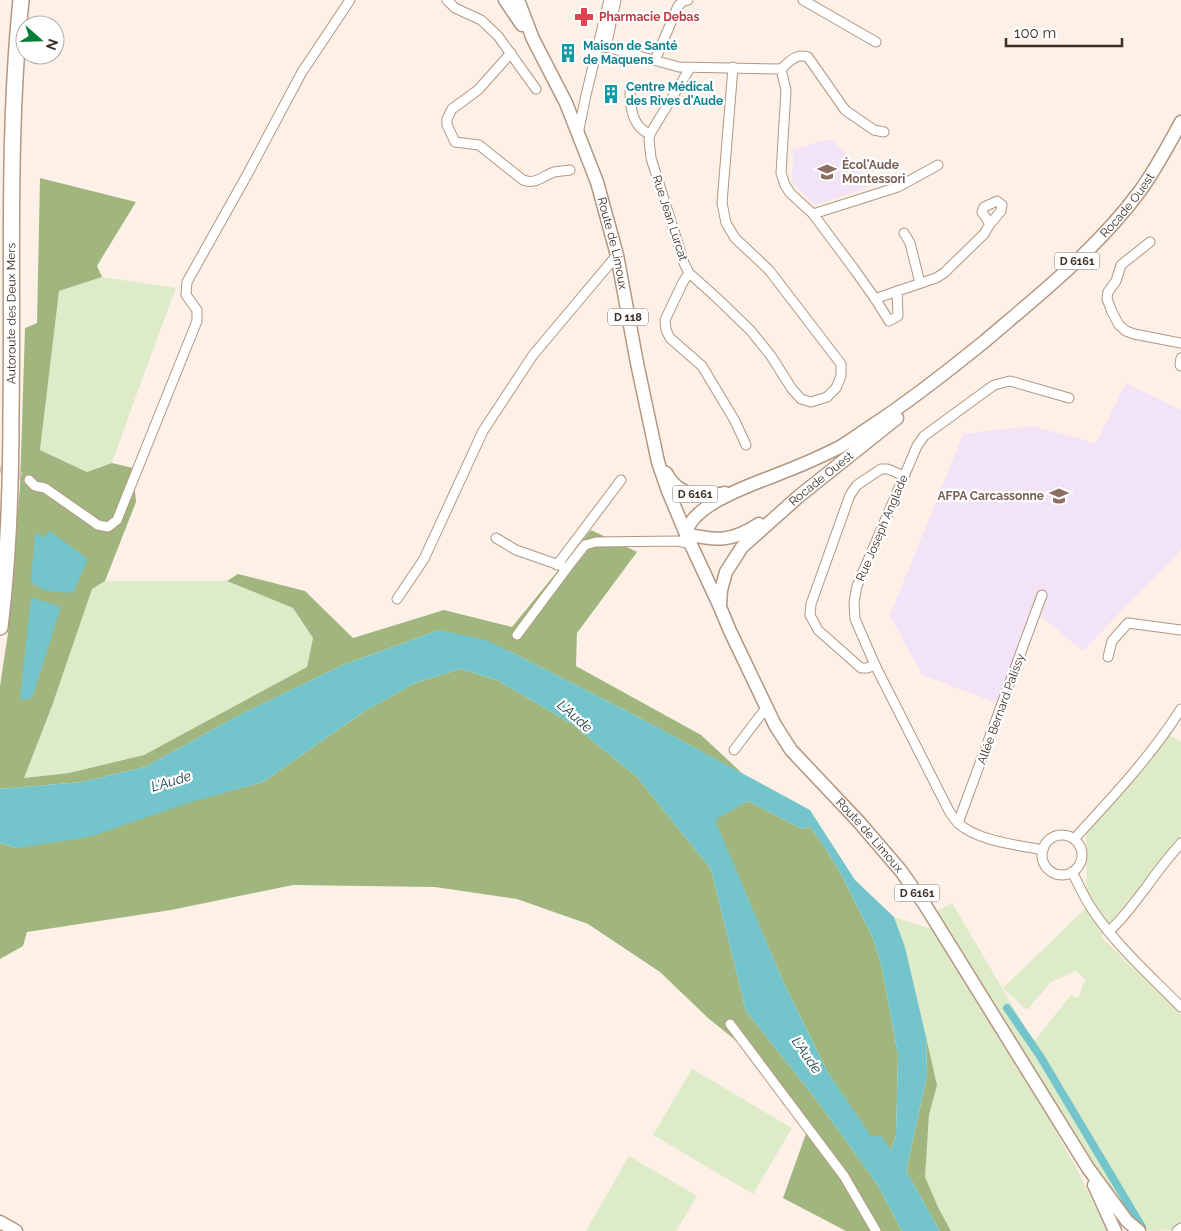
<svg xmlns="http://www.w3.org/2000/svg" width="1181" height="1231" viewBox="0 0 1181 1231" font-family="Raleway,sans-serif">
<style>
.education{fill:#f3e3f6}
.green{fill:#ddebc8}
.forest{fill:#a1b67e}
.water{fill:#73c4cb;fill-rule:evenodd}
.lines{fill:none;stroke-linecap:round;stroke-linejoin:round}
.canal{stroke:#73c4cb;stroke-width:8}
.minor-tunnel{stroke:#d6cac0;stroke-width:9;stroke-dasharray:9 4.5;stroke-linecap:butt}
.minor-casing{stroke:#b39780;stroke-width:11}
.primary-casing{stroke:#b39780;stroke-width:15}
.motorway-casing{stroke:#b39780;stroke-width:18}
.minor{stroke:#fff;stroke-width:9}
.primary{stroke:#fff;stroke-width:12}
.motorway{stroke:#fff;stroke-width:15}
.labels{text-anchor:middle;stroke-width:4.5;stroke-linejoin:round;paint-order:stroke}
.shield{fill:#fff;stroke:#766e67;stroke-width:1}
.shield-label{font-size:11px;font-weight:bold;fill:#3b3026}
.health-label{font-size:12px;font-weight:bold;fill:#be3a42;stroke:#fff;text-anchor:start}
.culture-label{font-size:12px;font-weight:bold;fill:#0d838f;stroke:#fff;text-anchor:start}
.education-label{font-size:12px;font-weight:bold;fill:#785e54;stroke:#fff;text-anchor:start}
.street-label{font-size:12px;fill:#3b3026;stroke:#fff}
.water-label{font-size:14px;font-style:italic;fill:#143b3e;stroke:#fff}
</style>
<rect width="100%" height="100%" fill="#fdf1e7"/>
<g class="education">
<polygon points="830,139 860,168 869,186 861,190 815,205 796,187 792,181 793,154 791,153 791,150"/>
<polygon points="1126,383 1181,410 1181,550 1083,651 1040,616 1007,707 922,675 890,615 963,434 1032,426 1096,443"/>
</g>
<g class="green">
<polygon points="102,277 176,288 137,393 112,463 88,472 40,450 59,291"/>
<polygon points="105,581 227,581 293,608 313,638 307,667 144,755 69,773 23,778 52,706 92,588"/>
<path d="M1168 734 1181 742V839L1101 937 1181 1014V1222L1173 1230 1153 1231 1138 1228 1123 1213 936 912 952 903 1035 1044V1040L1071 995 1076 998C1082 995 1081 991 1082 986 1083 984 1085 982 1086 981L1076 971 1051 982 1027 1010 1003 988 1087 907 1086 819Z"/>
<polygon points="894,917 935,930 1039,1100 1079,1173 1107,1231 951,1231 939,1209 925,1177 929,1115 937,1085 905,947"/>
<polygon points="692,1069 792,1128 753,1194 653,1135"/>
<polygon points="629,1156 697,1196 676,1231 586,1231"/>
</g>
<g class="forest">
<polygon points="40,178 136,202 106,251 97,266 102,277 59,291 40,450 87,472 112,463 133,468 136,502 105,581 92,589 52,706 24,778 69,773 144,755 307,667 313,638 293,608 227,581 238,574 305,591 353,638 444,610 512,627 591,530 637,552 577,633 576,666 701,735 743,774 627,711 511,652 439,630 343,665 243,713 145,767 82,782 0,789 0,686 8,633 20,486 25,328 37,323"/>
<polygon points="460,669 497,680 572,724 637,777 711,869 746,1011 815,1098 877,1184 902,1231 846,1231 783,1198 808,1128 783,1104 750,1052 708,1018 660,972 588,924 517,899 435,887 293,885 171,910 27,932 23,946 0,959 0,843 17,848 263,782 365,711 415,683"/>
<polygon points="748,801 802,829 810,827 822,843 842,876 873,938 882,968 898,1055 896,1135 891,1150 871,1137 827,1071 783,981 714,819"/>
<polygon points="926,1037 937,1085 929,1115 925,1177 939,1209 951,1231 940,1231 906,1171 927,1076"/>
</g>
<g class="water">
<polygon points="50,531 88,559 73,593 46,591 31,583 35,533 43,537"/>
<polygon points="31,597 61,607 32,698 20,700"/>
<path d="M439 630 486 640 511 652 627 711 810 810 855 880 894 917 905 947 926 1037 927 1076 906 1171 940 1231H902L877 1184 815 1098 746 1011 711 869 637 777 572 724 497 680 460 669 415 683 365 711 263 782 188 803 89 837 17 848 0 843V789L82 782 145 767 243 713 343 665ZM748 801 802 829 810 827 822 843 842 876 873 938 882 968 898 1055 896 1135 891 1150 881 1136H871L827 1071 783 981 715 820Z"/>
</g>
<g class="lines">
<polyline class="canal" points="1007,1008 1040,1056 1142,1227"/>
<polyline class="minor-tunnel" points="0,468 29,480"/>
<g class="minor-casing">
<g id="minor">
<polyline points="447,0 455,8 481,20 498,36 536,89"/>
<polyline points="803,0 876,42"/>
<polyline points="606,47 616,0"/>
<polyline points="597,48 606,47 679,67 781,69"/>
<path d="M511 53 478 90 452 109 447 119V125L455 142 479 145 523 180C536 185 542 176 554 172 559 171 565 171 570 170"/>
<polyline points="655,60 678,6 683,1 688,0"/>
<polyline points="690,68 650,134 649,140 651,158 684,263 689,273 717,298 751,331 771,356 792,389 801,399 811,402 827,397 836,388 841,376 841,364 769,270 735,238 726,223 722,203 733,67"/>
<polyline points="781,69 786,90 781,173 785,185 790,193 813,214 854,269 876,300 889,321 898,316 897,291"/>
<path d="M781 69C789 62 796 53 808 57L845 110 874 130 884 132"/>
<path d="M630 91C630 104 632 122 643 130 645 132 648 133 650 134"/>
<polyline points="578,134 586,95 609,0"/>
<polyline points="813,214 898,187 938,165"/>
<polyline points="904,233 910,243 920,283"/>
<polyline points="1150,242 1121,265 1116,281 1108,292 1107,299 1112,312 1119,325 1126,331 1134,334 1181,343"/>
<polyline points="689,273 683,282 665,320 666,330 670,338 702,366 735,421 746,445"/>
<polyline points="876,300 880,297 936,278 944,273 984,234 990,224 1001,211 1002,205 997,201 984,207 982,212 990,224"/>
<polyline points="1181,358 1180,365 1181,366"/>
<polyline points="29,480 35,486 45,488 98,525 108,527 117,520 197,321 197,310 186,295 187,282 247,175 302,72 350,0"/>
<polyline points="496,538 516,550 562,566"/>
<polyline points="557,565 621,480"/>
<polyline points="397,599 424,559 483,431 533,355 617,255"/>
<polyline points="517,635 567,568 585,545 596,542 677,541 687,543"/>
<polyline points="1108,657 1112,641 1128,623 1181,630"/>
<polyline points="875,665 867,668 861,668 818,630 810,615 811,604 850,495 857,485 881,469 888,469 904,476"/>
<polyline points="734,750 766,708"/>
<polyline points="958,823 1042,595"/>
<circle cx="1062" cy="855" r="20"/>
<path d="M1074 839C1111 799 1152 755 1181 709"/>
<path d="M1043 850C1018 845 977 841 958 823 955 820 952 815 949 811L875 665 855 619 854 602 857 586 917 446 924 436 994 385 1010 381 1069 398"/>
<path d="M1072 872C1078 883 1083 895 1090 906 1114 944 1150 975 1181 1007"/>
<path d="M1109 931C1123 919 1133 904 1145 889 1156 873 1168 858 1181 843"/>
<polyline points="730,1024 844,1176 876,1231"/>
<polyline points="1177,1231 1181,1228"/>
</g>
</g>
<g class="primary-casing">
<g id="primary">
<polyline points="505,0 522,25"/>
<path id="s1" d="M518 0 533 39 566 103 597 182 617 255 637 363 658 462 668 491 686 534 720 607 730 631 775 725 791 750 859 822 901 871 925 905 1088 1168 1127 1221 1139 1231"/>
<path d="M666 473C668 476 670 480 673 483 685 497 708 497 725 493"/>
<path d="M686 534C716 541 732 542 759 524"/>
<path id="s2" d="M686 536C687 506 751 485 776 475 797 467 818 458 838 448 849 442 859 434 870 427 910 401 948 371 985 341 1040 294 1097 249 1140 191 1156 169 1168 146 1181 122"/>
<path id="s3" d="M720 605 721 590 726 572 742 547 798 497 897 418"/>
<polyline points="1094,1185 1115,1231"/>
<polyline points="0,1222 16,1231"/>
</g>
</g>
<g class="motorway-casing">
<g id="motorway">
<path id="s4" d="M0 627C9 556 11 483 11 412 13 275 7 137 21 0"/>
</g>
</g>
<use href="#minor" class="minor"/>
<use href="#primary" class="primary"/>
<use href="#motorway" class="motorway"/>
</g>
<defs>
<g id="pharmacy-bare" transform="scale(1.5)"><path d="M-2-6h4v4h4v4h-4v4h-4v-4h-4v-4h4Z" fill="#e0444e" stroke="#fff" stroke-width="2.5" paint-order="stroke"/></g>
<g id="building-bare" transform="scale(1.5)"><path d="M-4-6H4V6H1V3H-1V6H-4ZM-2.5-4.3h1.7v1.8h-1.7ZM.8-4.3h1.7v1.8H.8ZM-2.5-1h1.7V.8h-1.7ZM.8-1h1.7V.8H.8Z" fill="#0f9aa8" stroke="#fff" stroke-width="2.5" paint-order="stroke"/></g>
<g id="school-bare" transform="scale(1.5)"><path d="M0-5L7-2L0 1L-7-2ZM-4 1L0 2.5L4 1V4Q0 6-4 4Z" fill="#8d6e63" stroke="#fff" stroke-width="2.5" paint-order="stroke"/></g>
<g id="university-bare" transform="scale(1.5)"><path d="M0-5L7-2L0 1L-7-2ZM-4 1L0 2.5L4 1V4Q0 6-4 4Z" fill="#8d6e63" stroke="#fff" stroke-width="2.5" paint-order="stroke"/></g>
</defs>
<g fill-rule="evenodd">
<use href="#pharmacy-bare" x="584" y="17"/>
<use href="#building-bare" x="568" y="53"/>
<use href="#building-bare" x="611" y="94"/>
<use href="#school-bare" x="827" y="172"/>
<use href="#university-bare" x="1059" y="496"/>
</g>
<g class="labels">
<g class="shield">
<rect x="1054.5" y="252.5" width="45" height="17" rx="4"/>
<rect x="608" y="308.5" width="40" height="17" rx="4"/>
<rect x="672.5" y="485.5" width="45" height="17" rx="4"/>
<rect x="894.5" y="884.5" width="45" height="17" rx="4"/>
</g>
<g class="shield-label">
<text x="1077" y="265">D 6161</text>
<text x="628" y="321">D 118</text>
<text x="695" y="498">D 6161</text>
<text x="917" y="897">D 6161</text>
</g>
<g class="health-label">
<text x="599" y="21">Pharmacie Debas</text>
</g>
<g class="culture-label">
<text x="583" y="50">Maison de Santé<tspan x="583" dy="14">de Maquens</tspan></text>
<text x="626" y="91">Centre Médical<tspan x="626" dy="14">des Rives d'Aude</tspan></text>
</g>
<g class="education-label">
<text x="842" y="169">Écol'Aude<tspan x="842" dy="14">Montessori</tspan></text>
<text x="1044" y="500" text-anchor="end">AFPA Carcassonne</text>
</g>
<g class="street-label">
<text dy="4" stroke="none"><textPath href="#s2" startOffset="560">Rocade Ouest</textPath></text>
<text transform="translate(670 218) rotate(72)" y="4">Rue Jean Lurcat</text>
<text dy="4" stroke="none"><textPath href="#s1" startOffset="262">Route de Limoux</textPath></text>
<text dy="4" stroke="none"><textPath href="#s4" startOffset="314">Autoroute des Deux Mers</textPath></text>
<text dy="4" stroke="none"><textPath href="#s3" startOffset="168">Rocade Ouest</textPath></text>
<text transform="translate(882 528) rotate(-67)" y="4">Rue Joseph Anglade</text>
<text transform="translate(1001 709) rotate(-70)" y="4">Allée Bernard Palissy</text>
<text dy="4" stroke="none"><textPath href="#s1" startOffset="919">Route de Limoux</textPath></text>
</g>
<g class="water-label">
<text transform="translate(575 716) rotate(41)" y="5">L'Aude</text>
<text transform="translate(171 781) rotate(-17)" y="5">L'Aude</text>
<text transform="translate(807 1055) rotate(55)" y="5">L'Aude</text>
</g>
</g>
<g transform="translate(40 40) rotate(110)"><circle r="24" fill="#ffffff" stroke="#b1aca8"/>
<path d="M0-4L9 19L0 12L-9 19Z" fill="#067d34"/>
<text y="-8" font-size="14" font-weight="bold" text-anchor="middle" fill="#3b3026">N</text>
</g>
<path d="M1006 38v8h116v-8" fill="none" stroke="#3b3026" stroke-width="2.5"/>
<text x="1014" y="38" font-size="15" fill="#3b3026" stroke="#ffffff" stroke-width="4" paint-order="stroke">100 m</text>
</svg>
